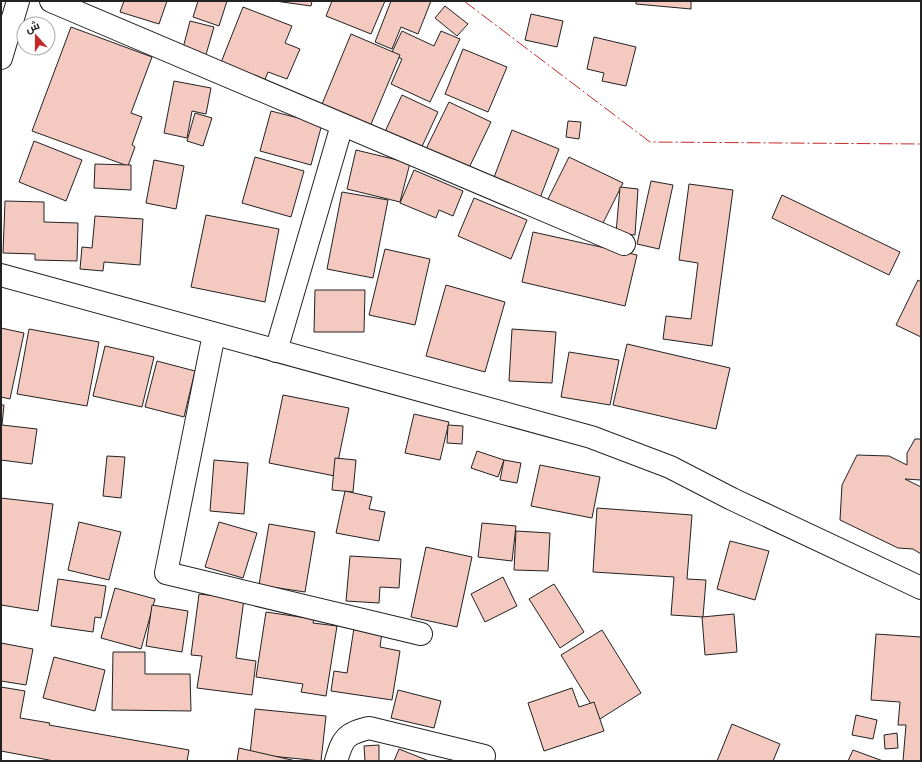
<svg xmlns="http://www.w3.org/2000/svg" width="922" height="762" viewBox="0 0 922 762" font-family="'Source Sans 3',Cairo,sans-serif">
<style>
.building{fill:#f3c9c0;stroke:#222}
.lines{fill:none;stroke-linecap:round;stroke-linejoin:round}
.minor-casing{stroke:#222;stroke-width:24}
.primary-casing{stroke:#222;stroke-width:24}
.minor{stroke:#fff;stroke-width:22}
.primary{stroke:#fff;stroke-width:22}
.power{stroke:#c62828;stroke-width:1;stroke-dasharray:14 3 2 3;stroke-linecap:butt}
</style>
<rect width="100%" height="100%" fill="#fff"/>
<g class="building">
<polygon points="124,1 167,1 159,24 120,12"/>
<polygon points="198,1 227,1 219,26 193,17"/>
<polygon points="275,1 312,1 311,6"/>
<polygon points="332,1 385,1 371,34 326,16"/>
<polygon points="391,1 431,1 418,34 401,27 392,49 375,42"/>
<polygon points="636,1 691,1 691,9 636,4"/>
<polygon points="445,6 468,24 457,36 435,18"/>
<polygon points="243,7 292,26 285,43 300,49 287,79 268,72 264,82 220,65"/>
<polygon points="531,14 563,21 557,47 525,40"/>
<polygon points="190,21 214,27 205,58 182,52"/>
<polygon points="71,27 152,57 131,113 142,117 132,145 135,147 128,166 32,131"/>
<polygon points="402,31 434,46 441,31 460,39 430,102 391,84 402,59 391,54"/>
<polygon points="351,34 400,55 369,129 320,109"/>
<polygon points="594,37 636,47 626,86 602,81 604,73 587,69"/>
<polygon points="463,49 507,67 488,112 445,94"/>
<polygon points="174,81 211,88 206,114 192,111 187,138 164,133"/>
<polygon points="402,95 438,112 419,153 383,136"/>
<polygon points="449,102 491,122 467,172 425,151"/>
<polygon points="271,111 322,124 311,165 260,151"/>
<polygon points="195,113 212,118 203,146 187,141"/>
<polygon points="568,121 581,122 579,139 566,137"/>
<polygon points="512,130 559,149 540,198 493,180"/>
<polygon points="34,141 82,160 66,201 19,182"/>
<polygon points="356,150 410,163 400,202 347,189"/>
<polygon points="255,157 304,171 291,217 242,203"/>
<polygon points="569,157 623,183 600,229 546,203"/>
<polygon points="154,160 184,166 176,209 146,203"/>
<polygon points="95,164 131,165 131,190 94,188"/>
<polygon points="414,170 463,191 453,216 439,210 436,218 400,203"/>
<polygon points="651,181 673,185 659,249 637,244"/>
<polygon points="689,184 733,190 712,346 663,339 666,316 691,319 698,263 679,260"/>
<polygon points="620,187 638,189 635,235 616,233"/>
<polygon points="342,192 388,200 373,278 327,269"/>
<polygon points="782,195 900,252 889,275 772,218"/>
<polygon points="474,198 527,220 511,259 458,236"/>
<polygon points="5,201 44,202 44,222 78,223 77,261 35,260 35,254 3,253"/>
<polygon points="206,215 279,229 265,302 191,287"/>
<polygon points="95,216 143,219 140,265 104,262 103,271 80,269 82,247 92,248"/>
<polygon points="533,232 637,255 625,306 522,282"/>
<polygon points="385,249 430,259 415,325 369,315"/>
<polygon points="918,280 921,282 921,337 896,325"/>
<polygon points="446,285 505,302 485,372 426,356"/>
<polygon points="315,290 365,290 364,332 314,332"/>
<polygon points="1,328 24,333 10,399 1,397"/>
<polygon points="29,329 99,342 87,406 17,394"/>
<polygon points="512,329 556,332 552,383 509,381"/>
<polygon points="627,344 730,368 716,429 613,405"/>
<polygon points="105,346 154,357 142,407 93,396"/>
<polygon points="569,352 619,360 610,405 561,397"/>
<polygon points="157,361 195,371 184,417 145,407"/>
<polygon points="283,395 349,408 335,476 269,463"/>
<polygon points="1,405 4,405 2,425 37,429 32,464 1,460"/>
<polygon points="414,414 449,422 440,460 405,453"/>
<polygon points="448,425 463,426 462,444 447,443"/>
<polygon points="915,439 921,439 921,480 905,479 921,487 921,554 913,549 898,548 840,520 842,485 857,455 889,456 907,465 907,453"/>
<polygon points="477,451 504,460 498,477 471,468"/>
<polygon points="107,456 125,457 121,498 103,496"/>
<polygon points="335,458 356,460 353,492 332,490"/>
<polygon points="214,460 248,463 244,514 210,511"/>
<polygon points="504,460 521,463 517,483 500,480"/>
<polygon points="540,465 600,477 592,518 531,506"/>
<polygon points="345,491 372,497 369,509 385,512 379,541 336,533"/>
<polygon points="1,498 53,504 38,611 1,605"/>
<polygon points="597,508 692,515 687,579 706,580 703,617 671,615 674,577 593,572"/>
<polygon points="79,522 121,532 109,580 68,570"/>
<polygon points="219,522 257,533 243,578 205,567"/>
<polygon points="482,523 516,526 512,561 478,557"/>
<polygon points="269,524 315,532 305,592 259,585"/>
<polygon points="516,531 550,533 548,571 514,570"/>
<polygon points="730,541 769,551 755,600 717,589"/>
<polygon points="426,547 472,557 457,627 411,617"/>
<polygon points="350,556 401,559 399,588 380,587 379,603 346,601"/>
<polygon points="503,577 517,606 485,622 471,594"/>
<polygon points="58,579 106,586 101,618 95,617 93,632 51,626"/>
<polygon points="554,584 584,632 560,648 529,599"/>
<polygon points="115,588 155,599 141,649 101,638"/>
<polygon points="199,594 244,599 236,658 256,661 252,695 197,688 202,656 191,655"/>
<polygon points="152,605 188,611 182,652 146,646"/>
<polygon points="266,612 314,619 313,623 337,626 326,696 301,692 303,684 256,677"/>
<polygon points="734,614 737,652 705,655 702,617"/>
<polygon points="354,628 382,632 380,647 400,651 392,700 331,691 334,671 347,673"/>
<polygon points="602,630 641,693 600,719 561,655"/>
<polygon points="876,634 921,637 921,761 903,761 906,725 898,725 900,702 871,700"/>
<polygon points="1,643 33,649 26,685 1,681"/>
<polygon points="113,652 145,652 145,674 190,674 191,711 112,710"/>
<polygon points="54,657 105,670 95,711 43,698"/>
<polygon points="1,687 25,691 20,718 50,723 49,725 189,750 187,761 54,761 1,751"/>
<polygon points="572,688 579,707 594,702 604,731 544,751 528,703"/>
<polygon points="398,690 441,701 434,728 391,718"/>
<polygon points="255,709 326,716 321,761 250,754"/>
<polygon points="856,715 877,720 873,739 852,735"/>
<polygon points="732,724 780,744 773,761 717,761"/>
<polygon points="897,733 898,748 885,749 884,735"/>
<polygon points="379,745 379,761 365,761 364,746"/>
<polygon points="239,748 296,761 237,761"/>
<polygon points="399,749 429,761 394,761"/>
<polygon points="853,750 883,761 848,761"/>
</g>
<g class="lines">
<g class="minor-casing">
<g id="minor">
<polyline points="51,1 624,244"/>
<polyline points="1,275 591,437 670,467 732,499 921,588"/>
<polyline points="214,334 166,573 421,634"/>
<polyline points="276,351 342,125"/>
<path d="M336 761C343 738 345 734 369 728L484 756"/>
</g>
</g>
<g class="primary-casing">
<polyline id="primary" points="1,58 18,1"/>
</g>
<use href="#minor" class="minor"/>
<use href="#primary" class="primary"/>
<polyline class="power" points="464,1 650,142 921,144"/>
</g>
<rect width="922" height="762" fill="none" stroke="#222222" stroke-width="4"/>
<g transform="translate(36 36) rotate(339)"><circle r="19" fill="#ffffff" stroke="#a7a7a7"/>
<path d="M0-3L7 15L0 10L-7 15Z" fill="#c62828"/>
<text y="-6" font-size="11" font-weight="bold" text-anchor="middle" fill="#222222">ش</text>
</g>
</svg>
